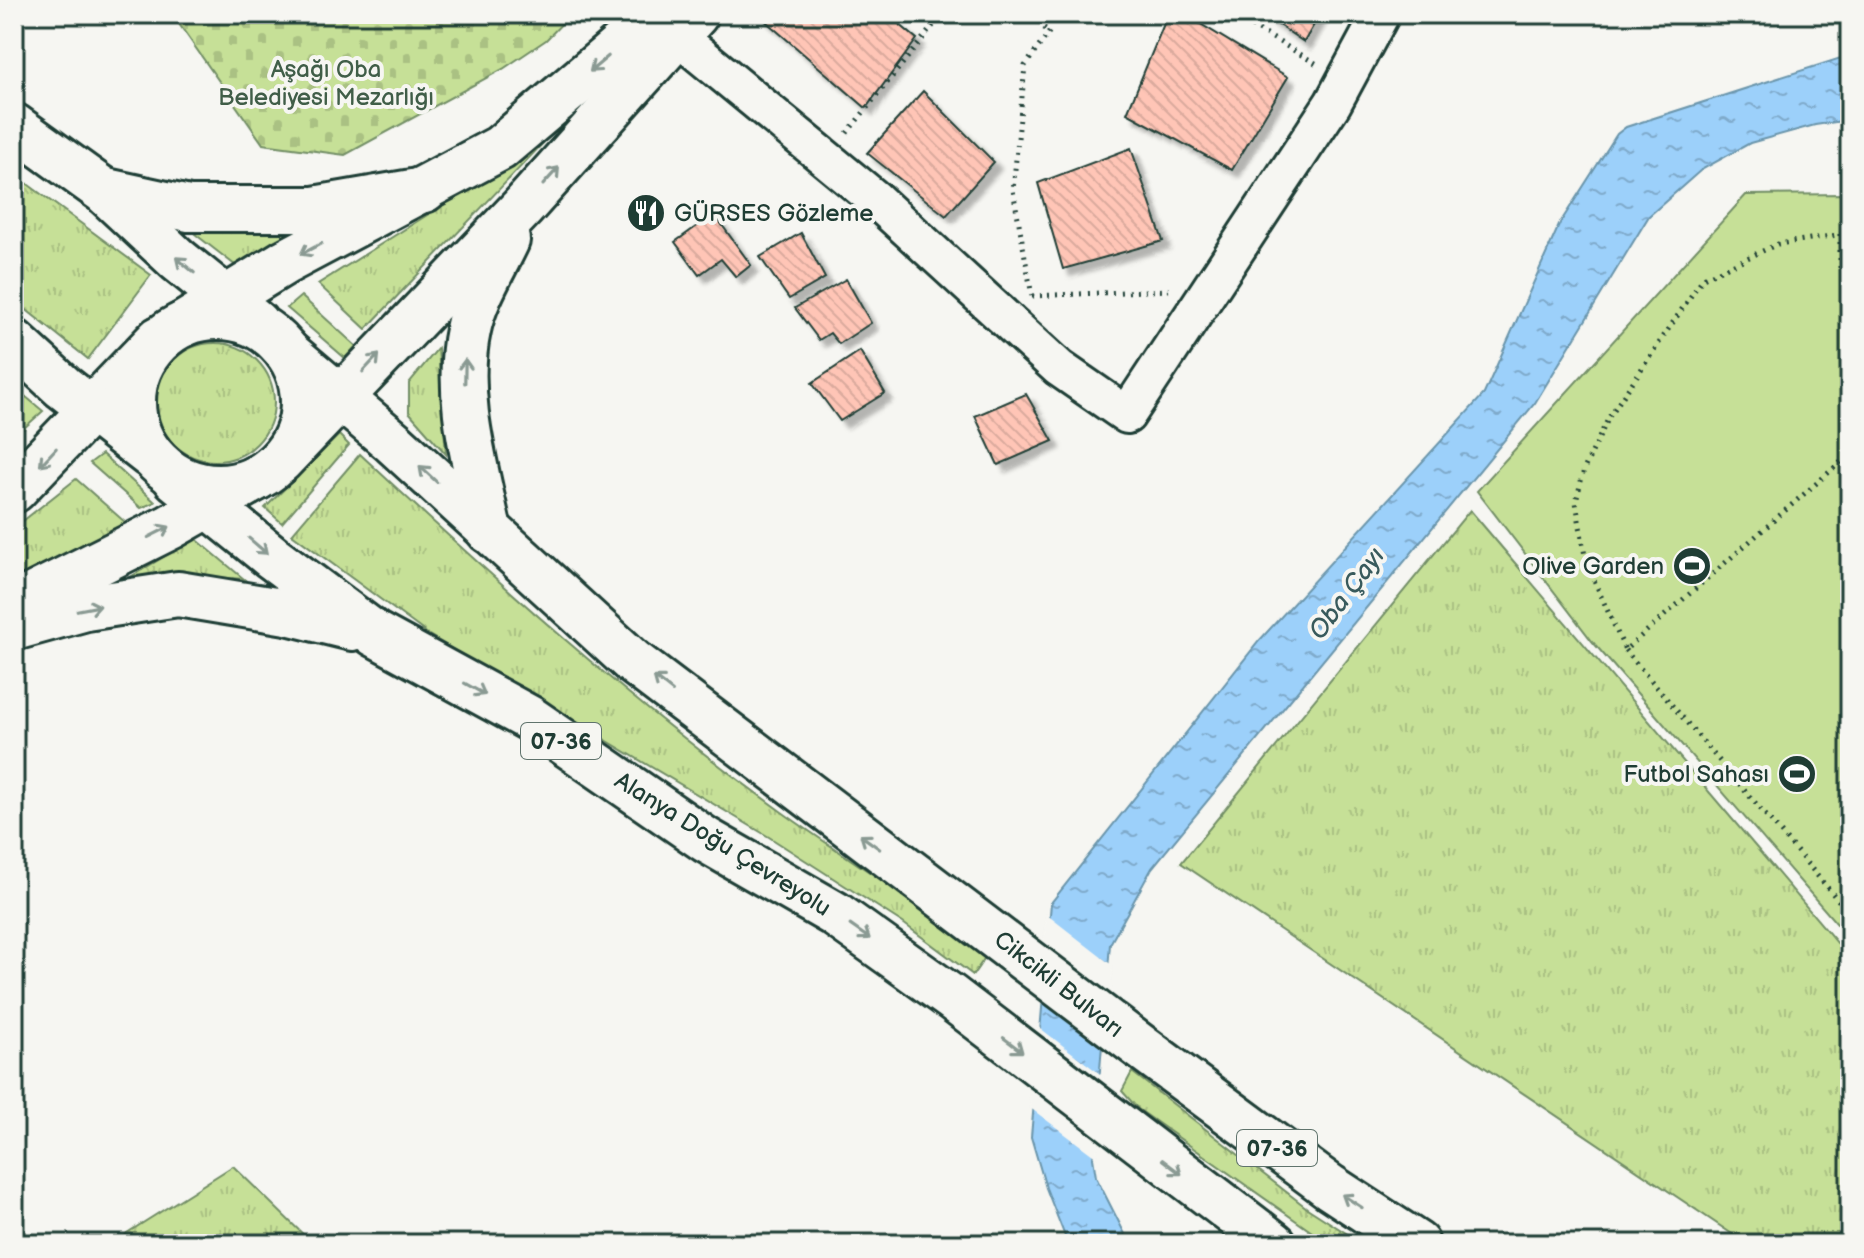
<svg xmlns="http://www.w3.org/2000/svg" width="1864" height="1258" viewBox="0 0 1864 1258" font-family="'Balsamiq Sans',sans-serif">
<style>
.grass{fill:url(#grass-tufts);stroke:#728e66;stroke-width:2}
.cemetery{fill:url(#cemetery-stones);stroke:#728e66;stroke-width:2}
.garden{fill:#c6e097;stroke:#728e66;stroke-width:2}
.water{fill:url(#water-ripples);stroke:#6a95ab;stroke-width:2}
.pier{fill:#f6f6f2}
.building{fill:url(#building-back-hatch);stroke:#1f3d34;stroke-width:2;filter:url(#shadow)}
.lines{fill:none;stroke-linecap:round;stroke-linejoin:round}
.minor-casing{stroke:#1f3d34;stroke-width:42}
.tertiary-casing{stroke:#1f3d34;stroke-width:50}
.trunk-casing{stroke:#1f3d34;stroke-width:50}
.path{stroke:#1f3d34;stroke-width:5;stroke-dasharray:2 6;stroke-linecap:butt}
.minor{stroke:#f6f6f2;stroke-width:36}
.tertiary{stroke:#f6f6f2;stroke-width:44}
.trunk{stroke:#f6f6f2;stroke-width:44}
.oneway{stroke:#8a9a93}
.labels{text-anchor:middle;stroke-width:8;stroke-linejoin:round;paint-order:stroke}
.shield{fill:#f6f6f2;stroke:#60746d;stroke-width:2}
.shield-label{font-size:22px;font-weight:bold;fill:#1f3d34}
.park-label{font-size:24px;fill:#405e48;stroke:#f6f6f2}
.poi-label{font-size:24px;fill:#1f3d34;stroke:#f6f6f2;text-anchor:end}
.street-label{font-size:24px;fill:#1f3d34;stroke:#f6f6f2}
.water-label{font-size:26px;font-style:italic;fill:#385a5c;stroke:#f6f6f2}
</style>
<defs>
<pattern id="grass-tufts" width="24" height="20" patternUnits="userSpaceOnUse" patternTransform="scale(2)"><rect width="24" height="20" fill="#c6e097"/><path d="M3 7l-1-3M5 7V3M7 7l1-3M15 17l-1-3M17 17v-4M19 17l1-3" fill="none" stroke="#aac183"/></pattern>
<pattern id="cemetery-stones" width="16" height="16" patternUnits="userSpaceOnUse" patternTransform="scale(2)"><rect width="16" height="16" fill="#c6e097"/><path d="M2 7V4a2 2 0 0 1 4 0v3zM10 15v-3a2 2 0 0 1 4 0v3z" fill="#aac183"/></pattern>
<pattern id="water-ripples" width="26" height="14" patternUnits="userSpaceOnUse" patternTransform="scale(2)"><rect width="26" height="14" fill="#9cd0fa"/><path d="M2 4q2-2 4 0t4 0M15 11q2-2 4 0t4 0" fill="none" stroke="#7faacb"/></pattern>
<pattern id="building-back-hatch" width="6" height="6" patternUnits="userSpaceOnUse" patternTransform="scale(2)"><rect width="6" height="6" fill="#ffc5b6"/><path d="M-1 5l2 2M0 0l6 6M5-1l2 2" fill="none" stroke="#daaa9d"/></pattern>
<filter id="shadow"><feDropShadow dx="7" dy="7" stdDeviation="2" flood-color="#0004"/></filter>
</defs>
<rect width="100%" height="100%" fill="#f6f6f2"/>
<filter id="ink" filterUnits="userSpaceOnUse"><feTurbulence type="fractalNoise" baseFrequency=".0125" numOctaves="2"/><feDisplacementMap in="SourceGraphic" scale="16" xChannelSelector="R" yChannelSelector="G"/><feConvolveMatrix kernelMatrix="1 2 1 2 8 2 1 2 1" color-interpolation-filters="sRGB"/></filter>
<g filter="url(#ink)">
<g class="grass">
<polygon points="588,96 366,329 318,284 465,191"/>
<polygon points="14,174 151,275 88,359 14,300"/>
<polygon points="194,220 306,232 240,269 186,227"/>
<polygon points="301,296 356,346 345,358 287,308"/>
<circle cx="215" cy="402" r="59"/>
<polygon points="438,348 446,454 409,412 409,383"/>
<polygon points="14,387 43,411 14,437"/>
<polygon points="339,435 349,445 282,523 265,508"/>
<polygon points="102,454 155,502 141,508 90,463"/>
<path d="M360 454C495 580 632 704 782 812 850 861 921 903 986 956L973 975 903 923 769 837 429 635 292 534Z"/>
<polygon points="76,479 126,523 14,581 14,528"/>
<polygon points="1470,510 1850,958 1850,1244 1747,1244 1181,863"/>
<polygon points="195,538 244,579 182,575 127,579"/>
<polygon points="1132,1072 1307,1208 1363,1244 1329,1244 1138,1109 1122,1091"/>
<polygon points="233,1166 313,1244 118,1244 127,1233"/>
</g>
<polygon class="cemetery" points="172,14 571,14 546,40 503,69 345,155 263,144"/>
<polygon class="garden" points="1850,194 1850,939 1592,641 1477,491 1746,195"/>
<polygon class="water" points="1850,55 1850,120 1815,125 1750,143 1701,170 1649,216 1535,403 1152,868 1110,944 1093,1158 1096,1177 1130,1244 1068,1244 1046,1188 1031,1137 1051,903 1259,641 1484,394 1560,223 1617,134 1626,127"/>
<g class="pier">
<polygon points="1046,914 1113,966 1106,1051 1039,997"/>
<polygon points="1036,1025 1104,1077 1097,1158 1029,1107"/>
</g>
<g class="building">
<polygon points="764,14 887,14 917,39 866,108 762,18"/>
<polygon points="1168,14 1184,14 1288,77 1232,170 1127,113"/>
<polygon points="1262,14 1320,14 1304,42"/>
<polygon points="923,91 994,162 946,216 867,153"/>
<polygon points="1131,148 1163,241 1063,269 1038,183"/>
<polygon points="714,214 751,265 736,277 721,259 699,275 675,242"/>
<polygon points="801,233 825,278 789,299 760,257"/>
<polygon points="846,279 871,323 839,344 830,333 819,340 795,308"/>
<polygon points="860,351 885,393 840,421 812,383"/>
<polygon points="1026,394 1053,441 998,465 975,416"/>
</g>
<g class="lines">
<g class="minor-casing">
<polyline id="minor" points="677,36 875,199 1059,368 1127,415 1333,103 1381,14"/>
</g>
<g class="tertiary-casing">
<g id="tertiary">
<polyline points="184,324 285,262 500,148 658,14"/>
<polyline points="280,461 522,208 696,14"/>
<polyline points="14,490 159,339"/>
<path d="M489 531C476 467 454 395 468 330 474 299 494 268 507 240"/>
<polyline points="14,605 170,527 258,477"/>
</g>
</g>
<g class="trunk-casing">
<g id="trunk">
<polyline points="14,126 104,191 178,260 256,323"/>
<polyline points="106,191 189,209 314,209 424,190"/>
<circle cx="218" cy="402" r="85"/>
<polyline points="14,342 63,387 150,455"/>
<polyline points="288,353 393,442 632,661 1141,1047 1330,1187 1417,1244"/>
<polyline points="176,479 272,557 375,634 529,718 706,840 835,914 951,997 1274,1244"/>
<polyline points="14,628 86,608 178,594 287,612 352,628"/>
</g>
</g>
<g class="path">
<polyline points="1037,14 1041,26 1049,31"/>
<polyline points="1231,14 1317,64"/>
<polyline points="941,15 1004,14"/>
<polyline points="847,133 940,17 936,14"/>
<polyline points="1850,233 1778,244 1703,278 1609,417 1584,469 1576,502 1586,562 1625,650 1850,454"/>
<polyline points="1840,234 1840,269"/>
<polyline points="1032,296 1169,290"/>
<polyline points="1032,296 1013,190 1025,66 1050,31"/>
<polyline points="1625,650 1850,914"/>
</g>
<use href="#minor" class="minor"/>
<use href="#tertiary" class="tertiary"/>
<use href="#trunk" class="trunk"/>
</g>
<defs><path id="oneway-shaft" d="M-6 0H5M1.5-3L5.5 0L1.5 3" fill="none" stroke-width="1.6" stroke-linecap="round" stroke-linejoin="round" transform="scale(2)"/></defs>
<g class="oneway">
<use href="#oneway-shaft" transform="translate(599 64) rotate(140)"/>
<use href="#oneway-shaft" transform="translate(551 176) rotate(-48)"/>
<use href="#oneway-shaft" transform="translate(311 249) rotate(152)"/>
<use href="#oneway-shaft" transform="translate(185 265) rotate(-140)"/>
<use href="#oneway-shaft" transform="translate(371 363) rotate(-47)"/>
<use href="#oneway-shaft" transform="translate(465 371) rotate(-89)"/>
<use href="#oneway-shaft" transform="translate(48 457) rotate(133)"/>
<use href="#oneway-shaft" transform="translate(428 474) rotate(-137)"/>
<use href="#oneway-shaft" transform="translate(159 532) rotate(-27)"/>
<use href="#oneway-shaft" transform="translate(258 546) rotate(41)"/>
<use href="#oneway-shaft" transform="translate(89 608) rotate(-11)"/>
<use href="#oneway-shaft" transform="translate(663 684) rotate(-142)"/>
<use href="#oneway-shaft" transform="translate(475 689) rotate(29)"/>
<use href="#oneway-shaft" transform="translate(870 842) rotate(-144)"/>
<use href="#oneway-shaft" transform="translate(860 932) rotate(35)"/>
<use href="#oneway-shaft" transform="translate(1013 1045) rotate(37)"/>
<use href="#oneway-shaft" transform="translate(1172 1167) rotate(37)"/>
<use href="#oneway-shaft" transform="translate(1352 1201) rotate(-147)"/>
</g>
</g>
<defs>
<g id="restaurant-disc" transform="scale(2)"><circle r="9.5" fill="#1f3d34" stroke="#f6f6f2"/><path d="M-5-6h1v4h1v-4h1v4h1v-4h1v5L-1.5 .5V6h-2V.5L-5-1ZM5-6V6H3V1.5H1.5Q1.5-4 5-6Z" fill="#fff"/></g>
<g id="stadium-disc" transform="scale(2)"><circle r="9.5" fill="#1f3d34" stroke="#f6f6f2"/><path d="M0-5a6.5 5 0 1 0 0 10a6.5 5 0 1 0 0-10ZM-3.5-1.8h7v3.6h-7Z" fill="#fff"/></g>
</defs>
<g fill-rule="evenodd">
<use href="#restaurant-disc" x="646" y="213"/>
<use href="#stadium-disc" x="1692" y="566"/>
<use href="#stadium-disc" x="1797" y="774"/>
</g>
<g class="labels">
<g class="shield">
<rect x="521" y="723" width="80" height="36" rx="6"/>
<rect x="1237" y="1130" width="80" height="36" rx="6"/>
</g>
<g class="shield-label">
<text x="561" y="749">07-36</text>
<text x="1277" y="1156">07-36</text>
</g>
<g class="park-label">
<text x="326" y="77">Aşağı Oba<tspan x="326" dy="28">Belediyesi Mezarlığı</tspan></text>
</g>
<g class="poi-label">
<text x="674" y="221" text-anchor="start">GÜRSES Gözleme</text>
<text x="1664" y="574">Olive Garden</text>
<text x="1769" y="782">Futbol Sahası</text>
</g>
<g class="street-label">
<text transform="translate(723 844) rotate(32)" y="8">Alanya Doğu Çevreyolu</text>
<text transform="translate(1059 984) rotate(38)" y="8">Cikcikli Bulvarı</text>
</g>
<g class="water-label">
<text transform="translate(1346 593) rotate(-53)" y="9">Oba Çayı</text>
</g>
</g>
<rect width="1864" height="1258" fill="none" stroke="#f6f6f2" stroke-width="48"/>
<rect x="24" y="24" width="1816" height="1210" fill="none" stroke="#1f3d34" stroke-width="3" filter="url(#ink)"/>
</svg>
